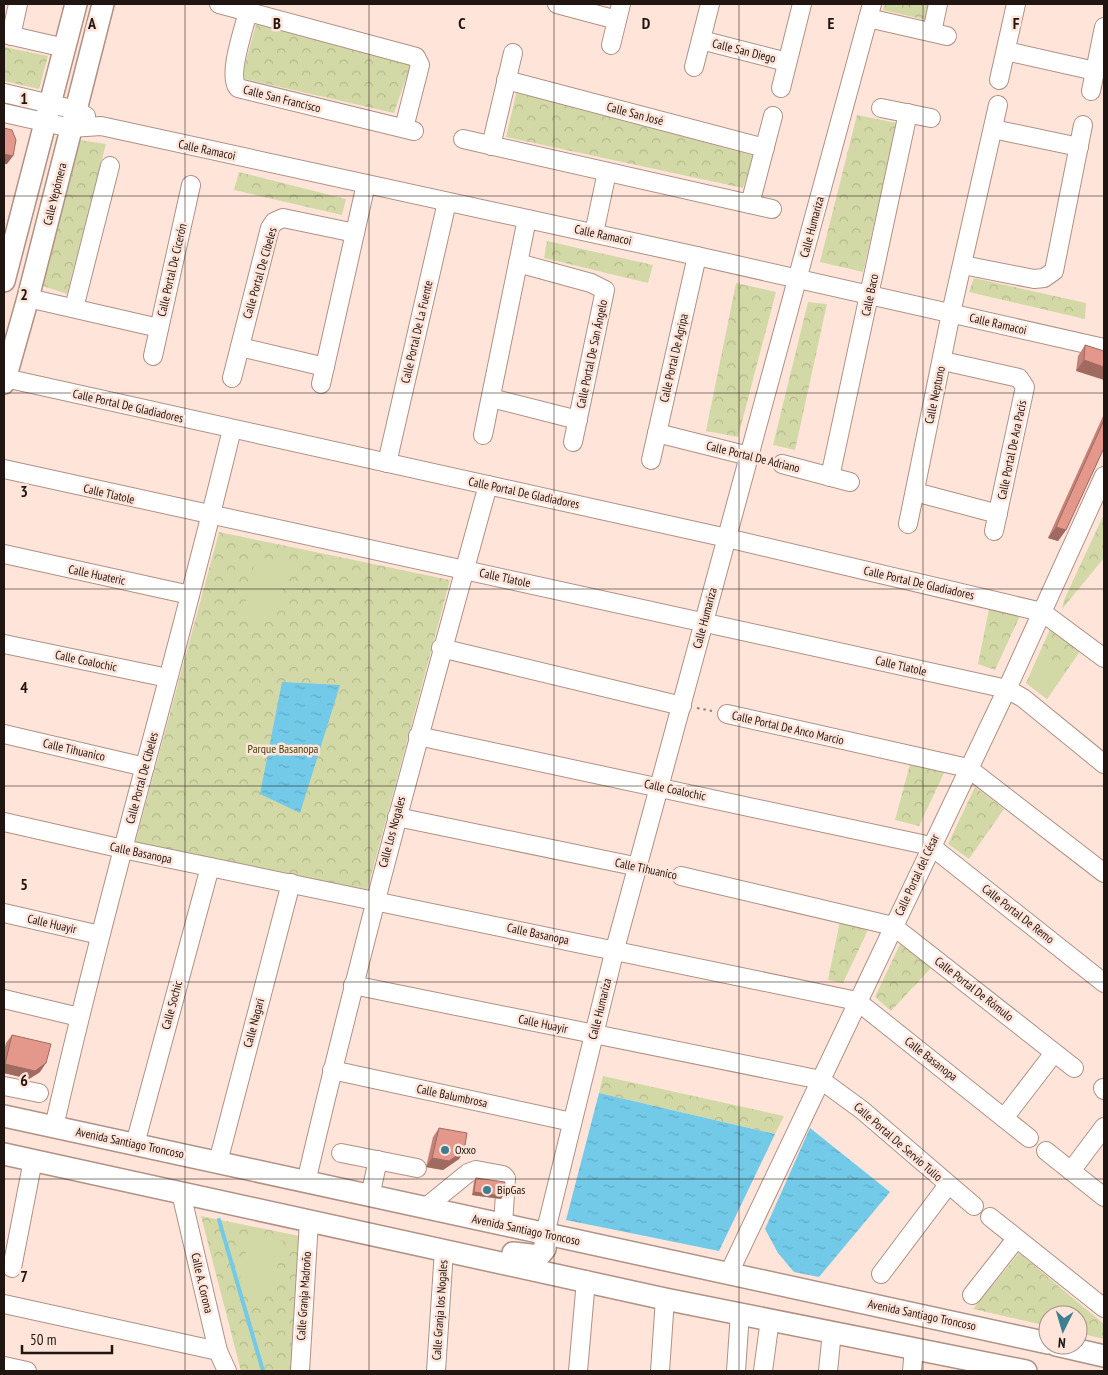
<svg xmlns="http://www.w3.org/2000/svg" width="1108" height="1375" viewBox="0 0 1108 1375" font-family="'PT Sans Narrow',sans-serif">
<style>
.park{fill:url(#park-crowns)}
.pitch{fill:#d3d9a6}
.water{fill:url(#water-ripples)}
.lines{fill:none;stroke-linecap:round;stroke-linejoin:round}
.stream{stroke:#72c9e8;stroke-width:4}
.minor-casing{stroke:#b09184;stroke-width:20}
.major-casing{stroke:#b09184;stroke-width:24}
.path{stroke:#938077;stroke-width:2;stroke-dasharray:2.5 4;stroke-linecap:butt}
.minor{stroke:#fff;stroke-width:18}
.major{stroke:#fff;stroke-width:21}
.wall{fill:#c48378}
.shaded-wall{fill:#a06a61}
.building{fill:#e4988b;stroke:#a06a61}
.grid{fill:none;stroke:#201510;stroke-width:1;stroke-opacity:0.55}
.poi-dot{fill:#3d7e90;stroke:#ffe4d9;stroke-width:2}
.labels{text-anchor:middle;stroke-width:5;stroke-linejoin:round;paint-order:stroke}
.street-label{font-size:12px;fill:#201510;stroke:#ffe4d9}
.park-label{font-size:12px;fill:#3f420a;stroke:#ffe4d9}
.poi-label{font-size:12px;fill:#201510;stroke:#ffe4d9;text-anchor:start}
.grid-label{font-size:16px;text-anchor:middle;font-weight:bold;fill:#201510;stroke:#ffe4d9;stroke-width:5;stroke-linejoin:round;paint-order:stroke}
</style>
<defs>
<pattern id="park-crowns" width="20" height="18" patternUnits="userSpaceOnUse" patternTransform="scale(1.25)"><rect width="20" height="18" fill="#d3d9a6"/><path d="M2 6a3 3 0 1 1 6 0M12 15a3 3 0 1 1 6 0" fill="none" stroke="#b5b98e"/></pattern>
<pattern id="water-ripples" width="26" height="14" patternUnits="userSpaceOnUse" patternTransform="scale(1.25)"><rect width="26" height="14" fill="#72c9e8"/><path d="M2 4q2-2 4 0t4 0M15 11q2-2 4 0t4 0" fill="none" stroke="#62acc6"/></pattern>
</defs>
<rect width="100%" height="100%" fill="#ffe4d9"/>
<g class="park">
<polygon points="885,4 929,4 926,20 883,10"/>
<polygon points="257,21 411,64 394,113 241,78"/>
<polygon points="4,47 48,56 39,89 4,81"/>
<polygon points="517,90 754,156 743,188 506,137"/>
<polygon points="857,115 897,123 863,272 820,262"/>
<polygon points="80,140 106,144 67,294 40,285"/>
<polygon points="239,172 346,199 342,215 234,190"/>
<polygon points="547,241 653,265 648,283 544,258"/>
<polygon points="974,278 1086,303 1085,319 969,292"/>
<polygon points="736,283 776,292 738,437 706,431"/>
<polygon points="808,302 827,304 795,450 773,445"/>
<polygon points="1104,514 1104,558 1062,609 1064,600"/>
<polygon points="219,532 450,580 367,891 135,843"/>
<polygon points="990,604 1020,616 995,670 978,664"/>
<polygon points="1051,627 1081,650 1047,699 1026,683"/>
<polygon points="910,764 945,771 919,826 895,820"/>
<polygon points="975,787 1004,809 969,859 948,844"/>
<polygon points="840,921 868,930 843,983 828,980"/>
<polygon points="900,944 932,967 891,1011 875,997"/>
<polygon points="603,1076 784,1116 775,1134 599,1093"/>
<polygon points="201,1216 304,1237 295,1371 241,1371"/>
<polygon points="1019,1253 1104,1324 1104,1339 1078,1333 1078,1315 1048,1315 1048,1326 973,1309"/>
</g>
<g class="pitch">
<polygon points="256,556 289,564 276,619 243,614"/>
<polygon points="1046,660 1065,672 1047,699 1026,683"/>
<polygon points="250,1234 283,1241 271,1295 238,1287"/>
<polygon points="1058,1286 1088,1311 1078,1322 1078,1315 1057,1315 1043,1303"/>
</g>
<g class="water">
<polygon points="282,682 340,685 300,813 260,794"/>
<polygon points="599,1093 775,1134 719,1251 566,1220"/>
<polygon points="810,1128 890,1192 819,1277 794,1272 778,1253 765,1229"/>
</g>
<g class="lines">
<polyline class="stream" points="219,1220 263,1371"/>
<g class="minor-casing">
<g id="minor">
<polyline points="219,4 416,57 420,65 404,128"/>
<polyline points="557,4 617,20"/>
<path d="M248 12C244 28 227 76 238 88L414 131"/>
<polyline points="868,18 947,36"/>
<polyline points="932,32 938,4"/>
<polyline points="4,34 65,48"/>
<polyline points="11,36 18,4"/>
<polyline points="701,40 787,62"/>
<polyline points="611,45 621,4"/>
<polyline points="1006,51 1095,71"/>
<polyline points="694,67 710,4"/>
<polyline points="506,80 765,148"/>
<polyline points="999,80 1016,4"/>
<polyline points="781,88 802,4"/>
<polyline points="1091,91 1104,27"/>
<polyline points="4,93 76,110 86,116"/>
<polyline points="881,108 931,118"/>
<polyline points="4,113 71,128 101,126 697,256 1104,348"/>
<polyline points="993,129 1079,147"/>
<polyline points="463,139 772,209"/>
<polyline points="491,146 513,53"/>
<polyline points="750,204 773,116"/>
<polyline points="594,233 607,172"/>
<polyline points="518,263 591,283 605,290 573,442"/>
<polyline points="963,265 1034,279 1044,278 1054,271 1083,125"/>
<polyline points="28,298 159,328"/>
<polyline points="74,308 110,166"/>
<polyline points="240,347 325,367"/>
<polyline points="153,356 191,185"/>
<polyline points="943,361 1019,378 1025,387 994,531"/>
<polyline points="5,378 727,538 1042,612 1104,658"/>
<polyline points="232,378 270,228 274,222 283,218 355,233"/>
<polyline points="321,384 366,184"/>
<polyline points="491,398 578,420"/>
<polyline points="657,433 749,456"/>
<polyline points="483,435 527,219"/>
<polyline points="651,460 697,256"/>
<polyline points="387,463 447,202"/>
<polyline points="782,464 850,482"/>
<polyline points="4,469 1007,689 1023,698 1104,764"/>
<polyline points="830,477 908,113"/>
<polyline points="915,492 998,514"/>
<polyline points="908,524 951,313 998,105"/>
<polyline points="4,554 190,595"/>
<polyline points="4,644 168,678"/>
<polyline points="441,648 682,706"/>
<polyline points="727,714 968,768 1104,873"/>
<polyline points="4,734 145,767"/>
<polyline points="418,736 931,846 1104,983"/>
<polyline points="397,817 639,867"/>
<polyline points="4,822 123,849 857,1001 1029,1138"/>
<polyline points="681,876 893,926 1074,1068"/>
<polyline points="4,913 100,935"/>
<polyline points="353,985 821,1080 862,1110 974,1206"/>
<polyline points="4,999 79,1017"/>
<polyline points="332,1070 572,1122"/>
<polyline points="4,1086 39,1093"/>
<polyline points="1103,1088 1104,1090"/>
<polyline points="1004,1118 1054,1053"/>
<path d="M54 1127C107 893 176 662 232 429"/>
<polyline points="135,1144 210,867"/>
<polyline points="1046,1151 1104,1197"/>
<polyline points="341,1153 417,1168"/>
<polyline points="218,1162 291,883"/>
<polyline points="1071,1171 1104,1127"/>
<path d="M306 1182C361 948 424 717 488 485"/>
<polyline points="181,1193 218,1351 227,1371"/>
<polyline points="370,1196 378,1160"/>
<polyline points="425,1208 468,1173 476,1170 503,1175 506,1178 503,1225"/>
<polyline points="990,1217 1104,1308"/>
<polyline points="545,1234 615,949 872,4"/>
<polyline points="12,1268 33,1160"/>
<polyline points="729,1273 1007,689 1104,476"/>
<polyline points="881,1274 948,1185"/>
<polyline points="972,1295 1016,1239"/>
<polyline points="4,1304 218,1351"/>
<polyline points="4,1366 27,1371"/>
<polyline points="300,1371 309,1221"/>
<polyline points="436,1371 444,1250"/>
<polyline points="578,1371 586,1280"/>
<polyline points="660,1371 665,1299"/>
<polyline points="736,1371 740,1313"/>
<polyline points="763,1371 770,1319"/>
<polyline points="828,1371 832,1332"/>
<polyline points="912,1371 914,1348"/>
</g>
</g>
<g class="major-casing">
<g id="major">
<polyline points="4,281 76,4"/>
<polyline points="4,383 28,298 103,4"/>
<polyline points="4,1116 1048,1343"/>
<polyline points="4,1154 665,1299 1026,1371"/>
<polyline points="513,1253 539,1256 545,1249 545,1234"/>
<polyline points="1056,1345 1104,1356"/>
</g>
</g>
<g class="path">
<polyline points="697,708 712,711"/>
<polyline points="654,870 666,873"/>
</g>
<use href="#minor" class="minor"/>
<use href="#major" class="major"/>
</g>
<g class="wall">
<polygon points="1085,345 1104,351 1076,371 1078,356"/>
<polygon points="1104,414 1104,448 1066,530 1058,541 1048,538"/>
<polygon points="12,1035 40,1072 29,1079 4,1073 4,1051 6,1043"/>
<polygon points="439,1128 464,1151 459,1159 443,1170 426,1167 433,1137"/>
<polygon points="476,1178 503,1196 501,1199 472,1195 474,1181"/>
</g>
<g class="shaded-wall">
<polygon points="4,154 13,156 7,164 4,164"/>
<polygon points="1084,360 1104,367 1104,380 1076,371"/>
<polygon points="1056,527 1066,530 1058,541 1048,538"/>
<polygon points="46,1063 40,1072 29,1079 4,1073 4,1065 5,1064"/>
<polygon points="464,1151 459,1159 443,1170 426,1167 432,1158"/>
<polygon points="474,1192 503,1196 501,1199 472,1195"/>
</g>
<g class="building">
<polygon points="4,128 12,130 16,140 13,156 4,154"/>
<polygon points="1085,345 1104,351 1104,367 1084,360"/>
<polygon points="1104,420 1104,448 1066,530 1056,527"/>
<polygon points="12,1035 51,1044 46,1063 35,1071 5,1064"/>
<polygon points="439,1128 467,1133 464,1151 449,1161 432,1158"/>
<polygon points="476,1178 505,1182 503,1196 474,1192"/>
</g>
<path class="grid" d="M185 4V1371M369 4V1371M554 4V1371M739 4V1371M923 4V1371M4 196H1104M4 393H1104M4 589H1104M4 786H1104M4 982H1104M4 1179H1104"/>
<g class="poi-dot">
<circle cx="445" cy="1150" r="5"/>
<circle cx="487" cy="1190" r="5"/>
</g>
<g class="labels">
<g class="street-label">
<text transform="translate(744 51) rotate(14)" y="4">Calle San Diego</text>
<text transform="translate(282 99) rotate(14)" y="4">Calle San Francisco</text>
<text transform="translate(635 114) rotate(15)" y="4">Calle San José</text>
<text transform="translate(207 150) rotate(12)" y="4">Calle Ramacoi</text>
<text transform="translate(55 194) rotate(-76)" y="4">Calle Yepómera</text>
<text transform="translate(812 227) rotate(-75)" y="4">Calle Humariza</text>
<text transform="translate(603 235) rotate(12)" y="4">Calle Ramacoi</text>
<text transform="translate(172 270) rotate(-77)" y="4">Calle Portal De Cicerón</text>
<text transform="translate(260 273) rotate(-74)" y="4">Calle Portal De Cibeles</text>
<text transform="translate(870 295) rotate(-78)" y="4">Calle Baco</text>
<text transform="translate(998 324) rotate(13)" y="4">Calle Ramacoi</text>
<text transform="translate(417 332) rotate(-77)" y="4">Calle Portal De La Fuente</text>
<text transform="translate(592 354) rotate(-78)" y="4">Calle Portal De San Ángelo</text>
<text transform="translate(674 358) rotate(-77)" y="4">Calle Portal De Agripa</text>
<text transform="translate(935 395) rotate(-78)" y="4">Calle Neptuno</text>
<text transform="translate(128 406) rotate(13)" y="4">Calle Portal De Gladiadores</text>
<text transform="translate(1012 450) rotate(-78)" y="4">Calle Portal De Ara Pacis</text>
<text transform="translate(753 457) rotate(14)" y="4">Calle Portal De Adriano</text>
<text transform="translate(524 493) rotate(12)" y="4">Calle Portal De Gladiadores</text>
<text transform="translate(109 494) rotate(13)" y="4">Calle Tlatole</text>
<text transform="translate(97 575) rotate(12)" y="4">Calle Huateric</text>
<text transform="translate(505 578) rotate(12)" y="4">Calle Tlatole</text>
<text transform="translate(919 583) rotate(13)" y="4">Calle Portal De Gladiadores</text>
<text transform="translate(705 618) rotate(-75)" y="4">Calle Humariza</text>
<text transform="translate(86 661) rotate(12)" y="4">Calle Coalochic</text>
<text transform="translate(901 666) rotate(13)" y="4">Calle Tlatole</text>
<text transform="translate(788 728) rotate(13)" y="4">Calle Portal De Anco Marcio</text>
<text transform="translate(74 750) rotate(13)" y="4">Calle Tihuanico</text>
<text transform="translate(142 778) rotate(-75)" y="4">Calle Portal De Cibeles</text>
<text transform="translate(675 790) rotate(12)" y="4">Calle Coalochic</text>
<text transform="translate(392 832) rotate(-75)" y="4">Calle Los Nogales</text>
<text transform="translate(141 853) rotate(12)" y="4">Calle Basanopa</text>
<text transform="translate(646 869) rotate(12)" y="4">Calle Tihuanico</text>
<text transform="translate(917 875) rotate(-65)" y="4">Calle Portal del César</text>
<text transform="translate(1018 914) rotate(38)" y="4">Calle Portal De Remo</text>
<text transform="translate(52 924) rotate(13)" y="4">Calle Huayir</text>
<text transform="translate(538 934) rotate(12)" y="4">Calle Basanopa</text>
<text transform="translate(974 989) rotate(38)" y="4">Calle Portal De Rómulo</text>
<text transform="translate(172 1005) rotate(-75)" y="4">Calle Sochic</text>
<text transform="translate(600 1009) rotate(-76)" y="4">Calle Humariza</text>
<text transform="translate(254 1023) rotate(-75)" y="4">Calle Nagari</text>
<text transform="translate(543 1024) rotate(12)" y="4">Calle Huayir</text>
<text transform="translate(931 1059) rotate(38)" y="4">Calle Basanopa</text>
<text transform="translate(452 1096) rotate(12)" y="4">Calle Balumbrosa</text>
<text transform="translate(898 1142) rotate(41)" y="4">Calle Portal De Servio Tulio</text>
<text transform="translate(130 1143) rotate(12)" y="4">Avenida Santiago Troncoso</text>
<text transform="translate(526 1230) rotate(12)" y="4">Avenida Santiago Troncoso</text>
<text transform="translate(202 1283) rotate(77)" y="4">Calle A. Corona</text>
<text transform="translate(304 1296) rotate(-86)" y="4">Calle Granja Madroño</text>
<text transform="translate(440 1310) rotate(-86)" y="4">Calle Granja los Nogales</text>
<text transform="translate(922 1315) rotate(12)" y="4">Avenida Santiago Troncoso</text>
</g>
<g class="park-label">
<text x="283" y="753">Parque Basanopa</text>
</g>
<g class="poi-label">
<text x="455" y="1154">Oxxo</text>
<text x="497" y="1194">BipGas</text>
</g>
</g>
<g class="grid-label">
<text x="92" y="29">A</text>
<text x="277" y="29">B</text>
<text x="462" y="29">C</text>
<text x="646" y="29">D</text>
<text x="831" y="29">E</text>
<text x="1016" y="29">F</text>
<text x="24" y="104">1</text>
<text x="24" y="300">2</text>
<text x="24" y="497">3</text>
<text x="24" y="693">4</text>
<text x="24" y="890">5</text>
<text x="24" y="1086">6</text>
<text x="24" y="1282">7</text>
</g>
<rect width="1108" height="1375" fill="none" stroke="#201510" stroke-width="10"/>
<g transform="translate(1063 1330) rotate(185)"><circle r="24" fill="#ffe4d9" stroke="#a69189"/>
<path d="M0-4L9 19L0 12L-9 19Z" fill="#3d7e90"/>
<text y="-8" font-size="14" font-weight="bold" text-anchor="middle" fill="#201510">N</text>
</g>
<path d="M22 1345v8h90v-8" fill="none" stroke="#201510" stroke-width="2.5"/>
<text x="30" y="1345" font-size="15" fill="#201510" stroke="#ffe4d9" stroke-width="4" paint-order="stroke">50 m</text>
</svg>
